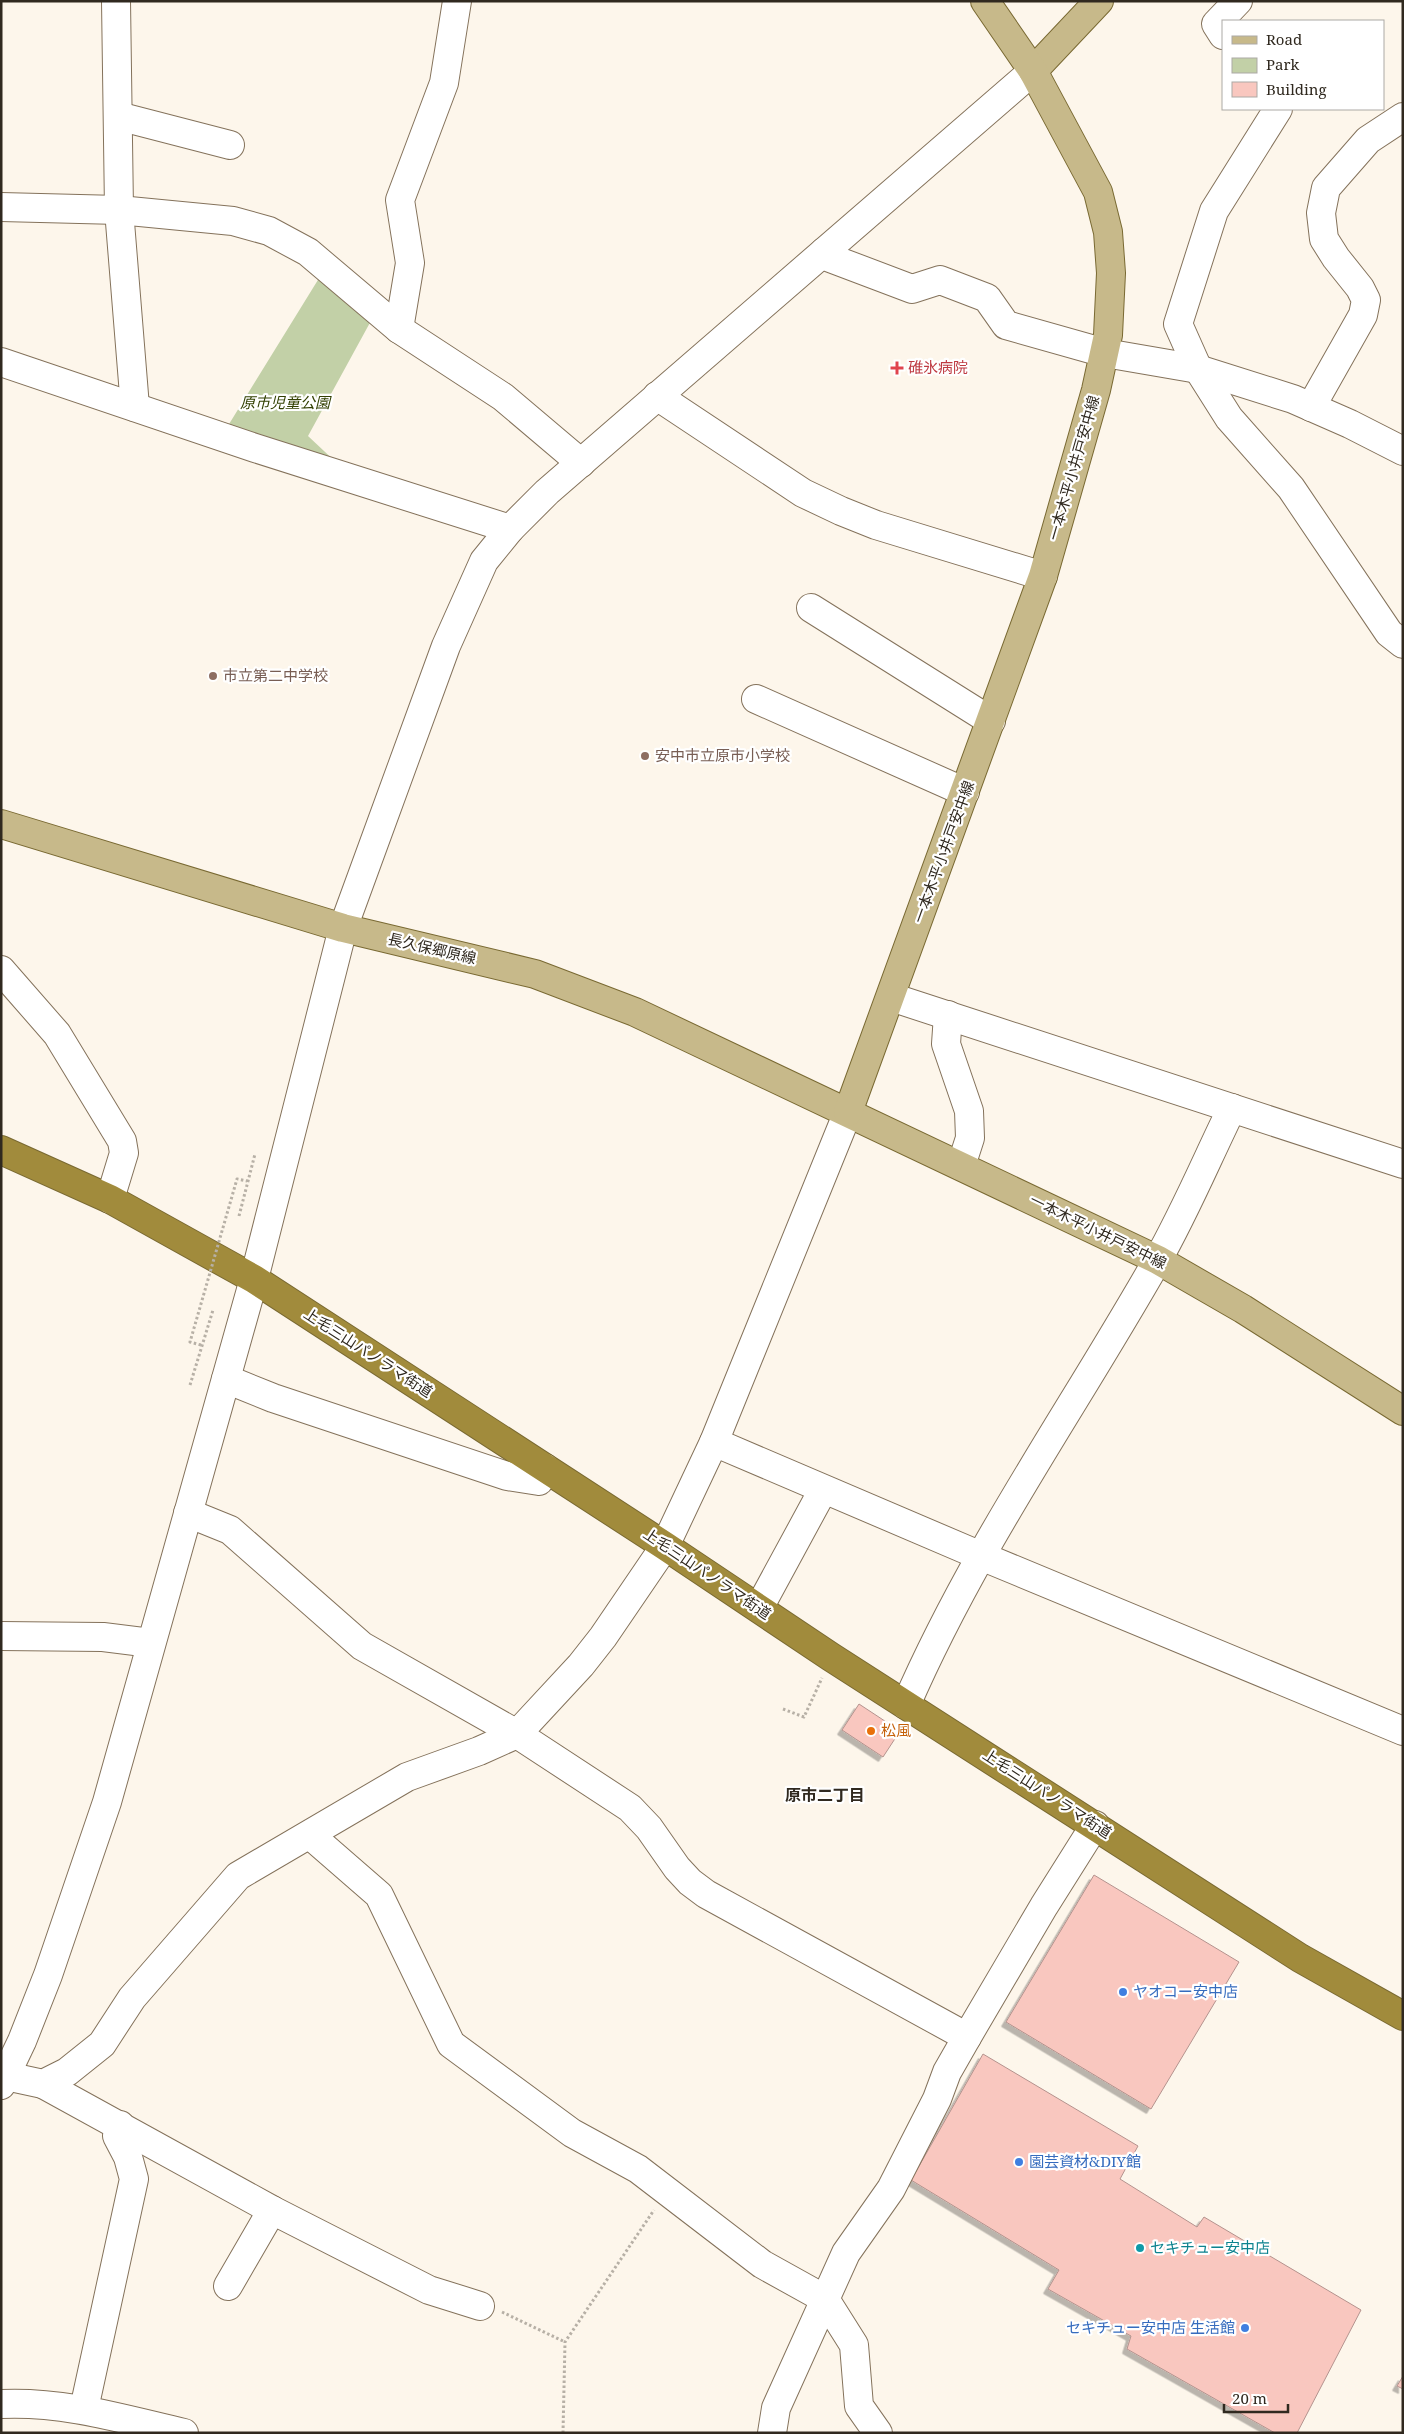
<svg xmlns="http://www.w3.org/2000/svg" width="1404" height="2434" viewBox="0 0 1404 2434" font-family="'Noto Serif','Noto Sans JP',serif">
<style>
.green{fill:#c2d0a7}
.building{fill:#f9c7bf;stroke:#b4938e;filter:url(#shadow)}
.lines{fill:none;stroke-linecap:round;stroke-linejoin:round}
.minor-casing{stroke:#84725b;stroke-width:30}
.major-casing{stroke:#796932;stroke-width:30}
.highway-casing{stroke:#796932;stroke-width:30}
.path{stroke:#b7b0a6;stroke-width:3;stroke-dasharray:2.5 2.5;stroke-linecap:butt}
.minor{stroke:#fff;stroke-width:28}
.major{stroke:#c7b98a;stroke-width:28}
.highway{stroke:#a18b3c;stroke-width:28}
.path-bridge{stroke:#b7b0a6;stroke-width:3;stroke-dasharray:2.5 2.5;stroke-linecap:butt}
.health-dot{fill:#e0444e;stroke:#fff;stroke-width:2}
.education-dot{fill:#8d6e63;stroke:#fff;stroke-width:2}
.food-dot{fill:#e8710a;stroke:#fff;stroke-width:2}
.shop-dot{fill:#3f7fe0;stroke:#fff;stroke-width:2}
.culture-dot{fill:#0f9aa8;stroke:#fff;stroke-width:2}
.labels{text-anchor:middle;stroke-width:4.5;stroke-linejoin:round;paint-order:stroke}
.health-label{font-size:15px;fill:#be3a42;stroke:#fff;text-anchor:start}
.park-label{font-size:15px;font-style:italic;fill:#324002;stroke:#fff}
.street-label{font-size:15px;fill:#30291f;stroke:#fff}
.education-label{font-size:15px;fill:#785e54;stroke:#fff;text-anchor:start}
.food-label{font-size:15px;fill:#c56008;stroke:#fff;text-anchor:start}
.shop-label{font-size:15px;fill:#366cbe;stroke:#fff;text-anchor:start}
.culture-label{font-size:15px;fill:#0d838f;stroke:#fff;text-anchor:start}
.neighbourhood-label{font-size:16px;font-weight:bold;fill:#30291f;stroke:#fff}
</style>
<defs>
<filter id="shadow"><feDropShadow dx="-4.5" dy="4.5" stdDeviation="0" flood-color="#0004"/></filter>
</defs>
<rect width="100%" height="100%" fill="#fdf6eb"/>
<polygon class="green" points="321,275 372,319 308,436 340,466 226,429"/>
<g class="building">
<polygon points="859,1704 900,1731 883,1757 842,1730"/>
<polygon points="1094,1875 1239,1962 1151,2109 1006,2022"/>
<polygon points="983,2054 1138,2146 1120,2179 1197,2227 1204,2217 1361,2310 1297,2433 1275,2433 1127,2349 1131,2336 1048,2289 1059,2270 911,2180"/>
<polygon points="1403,2376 1403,2389 1397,2386"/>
</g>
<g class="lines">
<g class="minor-casing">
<g id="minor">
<polyline points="116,1 119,210 135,407"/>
<polyline points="1223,35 1216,24 1238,1"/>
<polyline points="1278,109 1214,211 1178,324 1198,369 1229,418 1291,488 1389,633 1403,644"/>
<polyline points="118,116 230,145"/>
<polyline points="1,207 119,210 233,221 269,231 308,252 399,329 503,397 581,463"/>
<polyline points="824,252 830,258 912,289 940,280 987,298 1006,325 1105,353 1198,369 1293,399 1350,424 1403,451"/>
<polyline points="399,329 410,263 400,200 444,83 457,1"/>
<polyline points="1,362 255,448 510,529"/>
<polyline points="657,396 803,493 841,511 876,525 1043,576"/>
<polyline points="1311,407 1363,315 1366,300 1360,288 1336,258 1324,239 1321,213 1326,188 1368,140 1403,117"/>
<polyline points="811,608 991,721"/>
<polyline points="756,699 965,792"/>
<polyline points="1,970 57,1034 122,1141 124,1153 110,1199"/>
<polyline points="891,997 1403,1164"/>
<polyline points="948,1015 946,1044 969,1111 970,1138 961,1166"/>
<polyline points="226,1379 273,1398 507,1476 539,1481 545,1468"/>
<polyline points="714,1442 981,1556 1403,1731"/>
<polyline points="188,1513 230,1530 362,1646 517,1734 630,1808 649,1828 677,1868 690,1882 706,1894 967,2037"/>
<polyline points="759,1608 823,1490"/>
<polyline points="1,1636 103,1637 151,1643"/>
<path d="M906 1705C974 1548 1073 1409 1157 1261 1185 1212 1207 1159 1232 1108"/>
<polyline points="310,1835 379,1895 451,2044 572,2133 638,2169 762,2264 825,2299 854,2345 859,2406 878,2433"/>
<polyline points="6,2076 43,2084 67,2072 102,2044 132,1998 238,1876 407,1777 479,1751 517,1734 581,1665 603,1637 665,1546 714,1442 848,1112"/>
<polyline points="43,2084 272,2210 228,2286"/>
<polyline points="1,2085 22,2041 48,1975 107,1802 254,1279 343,928 446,646 484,561 510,529 547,492 1033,71"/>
<polyline points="272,2210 429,2290 480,2306"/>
<path d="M1 2404C64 2401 123 2419 184 2433"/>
<polyline points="84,2409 134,2179 128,2157 117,2136 120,2125"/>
<polyline points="772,2433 776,2408 846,2253 891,2189 937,2099 947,2072 967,2037 1044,1906 1095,1825"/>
</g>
</g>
<g class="major-casing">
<g id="major">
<polyline points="1033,71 1099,1"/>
<polyline points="1,824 343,928 535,974 635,1012 1158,1260 1243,1309 1403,1411"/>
<polyline points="848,1112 1043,576 1096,390 1108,335 1111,273 1108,232 1098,192 1033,71 985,1"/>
</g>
</g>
<g class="highway-casing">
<polyline id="highway" points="1,1150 110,1199 254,1279 665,1546 831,1657 1300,1958 1403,2016"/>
</g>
<g class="path">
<polyline points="239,1216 255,1154"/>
<polyline points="190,1385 213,1310"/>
<polyline points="783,1709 804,1717 822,1678"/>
<polyline points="502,2312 565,2342"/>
<polyline points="563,2433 565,2342 654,2210"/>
</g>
<use href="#minor" class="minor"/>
<use href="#major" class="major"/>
<use href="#highway" class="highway"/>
<polyline class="path-bridge" points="201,1345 190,1342 237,1179 247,1181"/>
</g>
<path class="health-dot" d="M894.5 360.5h5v5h5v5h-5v5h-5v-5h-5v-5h5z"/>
<g class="education-dot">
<circle cx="213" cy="676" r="5"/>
<circle cx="645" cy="756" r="5"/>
</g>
<circle class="food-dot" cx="871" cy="1731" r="5"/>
<g class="shop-dot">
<circle cx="1123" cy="1992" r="5"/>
<circle cx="1019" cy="2162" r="5"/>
<circle cx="1245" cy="2328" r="5"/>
</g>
<circle class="culture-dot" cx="1140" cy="2248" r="5"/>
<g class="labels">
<g class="health-label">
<text x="908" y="373">碓氷病院</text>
</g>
<g class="park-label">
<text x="285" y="408">原市児童公園</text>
</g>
<g class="street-label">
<text transform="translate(1074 468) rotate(-74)" y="5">一本木平小井戸安中線</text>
<text transform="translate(944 852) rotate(-70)" y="5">一本木平小井戸安中線</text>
<text transform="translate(432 949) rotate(13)" y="5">長久保郷原線</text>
<text transform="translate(1098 1232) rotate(26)" y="5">一本木平小井戸安中線</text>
<text transform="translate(368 1353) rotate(33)" y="5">上毛三山パノラマ街道</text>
<text transform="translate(707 1574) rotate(34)" y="5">上毛三山パノラマ街道</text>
<text transform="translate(1047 1794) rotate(33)" y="5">上毛三山パノラマ街道</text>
</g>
<g class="education-label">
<text x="223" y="681">市立第二中学校</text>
<text x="655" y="761">安中市立原市小学校</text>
</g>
<g class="food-label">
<text x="881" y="1736">松風</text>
</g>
<g class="shop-label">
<text x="1133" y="1997">ヤオコー安中店</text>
<text x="1029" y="2167">園芸資材&amp;DIY館</text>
<text x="1235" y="2333" text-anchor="end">セキチュー安中店 生活館</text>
</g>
<g class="culture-label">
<text x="1150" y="2253">セキチュー安中店</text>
</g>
<g class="neighbourhood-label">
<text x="825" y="1801">原市二丁目</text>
</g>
</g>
<rect width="1404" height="2434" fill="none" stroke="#30291f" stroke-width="5"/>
<rect x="1222" y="20" width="162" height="90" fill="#ffffff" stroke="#aca9a5"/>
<rect x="1232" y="36" width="25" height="8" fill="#c7b98a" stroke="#aca9a5"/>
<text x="1266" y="45" font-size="15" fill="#30291f">Road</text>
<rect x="1232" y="58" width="25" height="15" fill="#c2d0a7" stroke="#aca9a5"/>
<text x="1266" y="70" font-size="15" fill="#30291f">Park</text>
<rect x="1232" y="82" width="25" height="15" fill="#f9c7bf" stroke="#aca9a5"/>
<text x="1266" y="95" font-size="15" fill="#30291f">Building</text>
<path d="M1224 2404v8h64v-8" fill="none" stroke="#30291f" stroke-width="2.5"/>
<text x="1232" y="2404" font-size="15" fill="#30291f" stroke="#ffffff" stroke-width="4" paint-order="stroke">20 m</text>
</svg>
